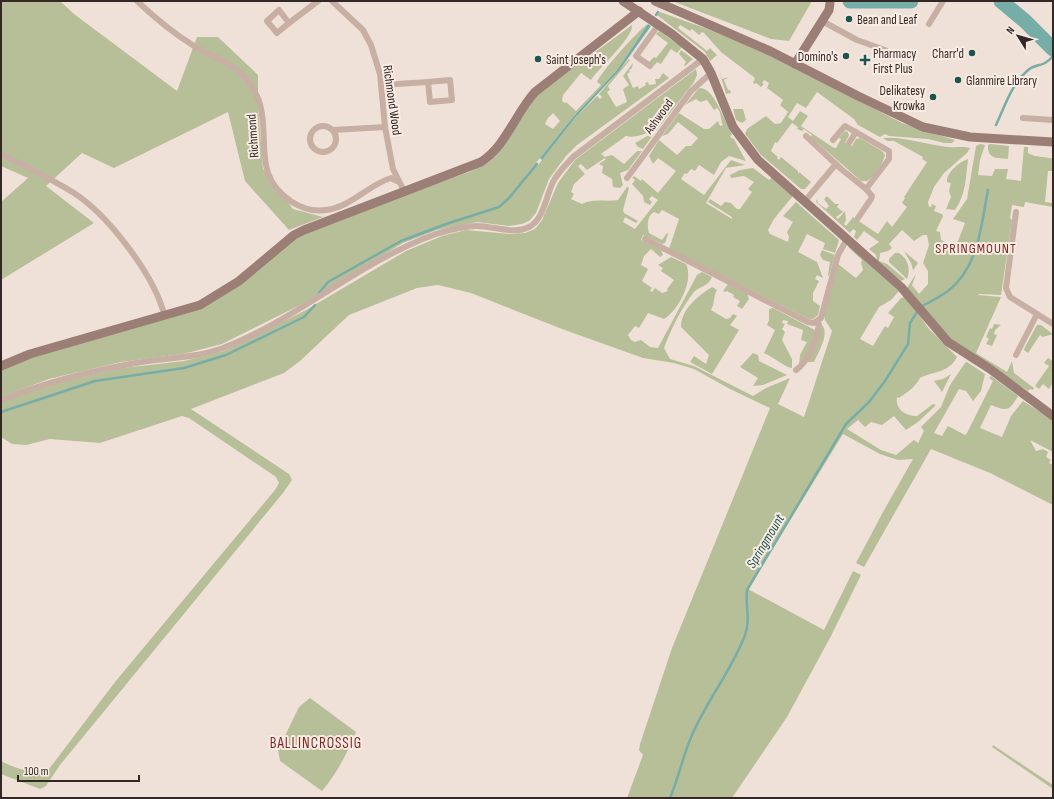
<svg xmlns="http://www.w3.org/2000/svg" width="1054" height="799" viewBox="0 0 1054 799" font-family="'Sofia Sans Condensed',sans-serif">
<style>
.green{fill:#b7bf98;fill-rule:evenodd}
.water{fill:#77ada7}
.lines{fill:none;stroke-linecap:round;stroke-linejoin:round}
.stream{stroke:#77ada7;stroke-width:2.5}
.river{stroke:#77ada7;stroke-width:15}
.street{stroke:#c8afa4;stroke-width:6}
.secondary{stroke:#9b7e76;stroke-width:9}
.poi-dot{fill:#1c5450;stroke:#f8ece4;stroke-width:1.5}
.labels{text-anchor:middle;stroke-width:4;stroke-linejoin:round;paint-order:stroke}
.poi-label{font-size:13px;fill:#342826;stroke:#f8ece4;text-anchor:start}
.street-label{font-size:13px;fill:#342826;stroke:#f8ece4}
.neighbourhood-label{font-size:14px;letter-spacing:1px;fill:#812920;stroke:#f8ece4}
.water-label{font-size:14px;font-style:italic;fill:#1c5450;stroke:#f8ece4}
.quarter-label{font-size:15px;letter-spacing:1px;fill:#812920;stroke:#f8ece4}
</style>
<rect width="100%" height="100%" fill="#f0e1d8"/>
<g class="green">
<polygon points="1,1 60,1 74,14 177,91 197,37 218,37 258,75 258,106 263,169 293,209 323,217 289,230 245,181 228,112 114,168 82,153 46,186 94,223 1,280 1,202 28,178 1,166"/>
<polygon points="672,1 812,1 789,41 771,39"/>
<path d="M660 12 710 30 768 54 902 123 955 140 952 143H944L928 139 889 136 885 134 880 137 858 125 854 119 817 92 806 108 797 103 788 117 793 121 800 111 808 116 801 126 834 148H836L841 139 839 138 844 132 847 131 849 135 845 143 852 146 856 139 860 138 882 151 885 155C883 164 874 177 867 181H861L811 137 812 135 804 129 802 131 797 129 798 127 792 123 777 143 775 142 771 151 778 157 777 158 779 160 781 157 798 171V174L799 172 811 182 805 189H801L761 155 745 134 747 129 766 116 775 124 781 123 788 112 780 105 783 100 767 88 769 83 764 80 762 83 764 84 761 87 756 83 755 84 753 83 755 78 721 52 704 33 702 32 699 35 692 29 690 31 680 25 678 28 707 51 710 48 717 55 710 61 705 52 657 15Z"/>
<path d="M648 24 617 70 573 117 536 163 538 165 575 118 597 96 600 99 602 97 599 94 629 59 630 60 608 86 610 90 607 92 616 107 627 102 623 89 629 85 623 76 633 63 632 68 629 70 630 72 627 74 633 88 638 86 639 89 646 85 645 83 648 82 649 85 656 84 655 79H659L663 73 669 78 577 145 566 156 549 179 536 213 529 221 522 224 509 226 477 222 437 230 403 243 302 304 222 344 183 354 121 362 49 379 1 397V369L11 364 201 307 296 237 406 194 469 172 488 163 496 156 538 94 632 25C634 37 598 69 591 80L581 73 563 95 562 101 565 103 566 102 576 111 601 85 597 82C600 73 640 28 648 24ZM553 113 560 121 553 129 545 124 548 118Z"/>
<polygon points="659,31 682,47 677,53 671,49 661,64 657,62 654,66 649,62 654,57 656,58 668,43 656,34"/>
<polygon points="681,50 693,59 685,66 684,65 686,62 679,54"/>
<path d="M696 69 697 75 694 82 656 131C646 132 636 139 626 136L601 154 605 157 612 155 624 164 637 151H642L628 170 620 173 623 185 620 188 613 187 612 179 602 173 603 166 599 164 606 159 605 158 587 170 581 164 578 166 585 174 574 184 571 192 574 194 571 199 582 204C592 198 606 202 618 200L627 187 629 188 623 210 624 213 638 221 636 223 625 217 623 222 635 229 658 200 652 196 649 199 652 202 650 205 644 202 643 196 632 184 635 180 632 178 634 176 641 181 642 179 658 193 676 171 658 158 653 164 649 156 659 140 677 155 686 146H691L698 138 678 122 668 134 662 136 679 113 704 129H709L718 121 720 126 723 125C720 119 722 113 717 108L714 110 707 100 700 102 696 99 685 105 699 88C714 86 725 123 732 134L730 137 734 139 746 161 729 156 721 162 714 175 699 165 695 171 691 169 687 174 685 173 681 179 704 195 731 160 745 165 726 168 706 203 732 219V217L708 202 710 199 721 206 725 202 731 203 737 209H740L752 192 748 189 754 182 744 176 731 178 730 175 740 170 753 168 769 180 772 177 792 194V197L774 219 768 230 770 234 788 242 789 237 787 232 793 222 783 216 796 202 839 240 835 253 823 249 825 243 807 234 798 252 817 262 823 278 817 275 815 279 819 281 813 293V301L820 306 818 315 813 319H809L669 249 679 219 662 210 659 214 654 212C647 216 647 226 649 233L662 240 667 233 668 234 665 243 662 244 643 235 641 240 661 250 663 255 660 257 651 249 644 256 641 265 648 269 642 281 652 288 650 291 652 292 655 288 662 293 668 291 667 289 674 280 661 271 663 268 658 265 671 257 686 264C694 280 679 310 664 319L648 313 639 328 635 326 628 335 631 340 635 342 641 340 650 347 658 348 697 275 702 272 712 277C708 287 700 286 694 292 682 307 670 331 664 348L670 359 694 366 753 396 766 388 790 378 778 404 804 417 832 331 825 320 824 315 838 264 856 278 863 270 861 263 862 260 848 247 849 246 899 291 891 300 879 307 860 339 873 346 885 326 888 328 894 317 888 313 901 298 904 297 912 305 929 329 957 357C949 373 934 371 920 378 915 387 908 392 899 398L897 397C895 410 906 416 917 416L933 404 936 405 918 422 906 430 894 416 882 425 871 422 865 427 858 420 847 429 881 450 896 455 914 440 918 443 924 431 921 427 941 407 950 385 965 363 967 362 985 374 981 391 973 401 966 391 959 389 934 433 942 436 948 426 965 435 967 433 993 381 989 378 991 376 1018 396C1009 412 1007 411 991 405L980 428 1002 437 1011 416 1023 401 1053 420V452L1030 440 1036 451 1043 449 1048 452 1046 457 1051 460 1049 463 1053 465V505L990 473 931 449 864 567 856 563 883 512 913 459 898 460 880 454 843 434 748 589 824 630 853 571 861 575 831 636 787 717 732 798H627L643 755 639 750 640 744 672 648 770 408 730 389 694 369 674 363 643 358 562 329 471 293 438 285 417 288 349 315 300 361 284 373 191 409 289 474 292 480 283 493 60 765 46 786 40 789 1 774V761C19 770 29 773 49 769L115 682 275 490 279 483 276 477 189 418 182 416 100 443 50 439 26 445 12 444 1 437V402L52 384 95 374 123 368 184 361 224 351 306 310 406 251 442 236 466 230 510 234 525 233 535 229 542 220 558 183 575 160Z"/>
<polygon points="719,70 722,79 729,77 724,80 728,90 730,90 731,93 726,94"/>
<polygon points="733,109 743,109 746,120 742,123 736,120"/>
<polygon points="649,135 653,135 643,149 638,147 635,143"/>
<path d="M883 138C903 136 927 145 948 147 955 148 962 146 970 148L967 153 944 173 934 187 928 202 929 207H931L932 204 936 206 934 211 942 214 943 216 936 231 940 232 941 240 953 246 958 241 965 223 953 219 967 199 976 146 980 144 985 145 980 160 978 175 992 176 995 169H1008L1006 179 1021 181 1024 147H1028V153C1036 158 1044 156 1053 159V171H1048L1045 202 1053 203V207L1025 202 1024 207 1012 205 1010 218 1012 220 1001 295 979 294 978 295 1001 297 976 353 1007 372 1012 361 1014 373 1034 388 1033 390 1030 389 1028 391 950 339 907 288 916 274 912 285 919 294 928 284V271L923 263 929 245 927 235H923L914 241 902 230 889 244 892 248 888 251 880 253 879 261 887 264 905 279 901 281 877 260 876 255 869 249 879 242 864 231 857 240 854 237 856 231 853 229 850 233 816 202 817 199 818 203 826 209 829 206 824 199 827 196 835 204H839L837 207 843 212 836 217 838 219 845 211 846 220 844 224 846 226 853 217 878 234 887 221 892 227 907 207 902 203 905 198 904 197 927 162 922 159 923 157 894 141H887Z"/>
<path d="M990 144 1009 146 1008 159C997 158 987 159 988 145Z"/>
<path d="M968 159C966 176 966 195 955 210L946 209 951 197 949 191 951 183 947 182C946 173 959 162 968 159Z"/>
<polygon points="822,250 835,255 829,276 828,275 830,262 823,260 820,255"/>
<polygon points="904,251 918,263 914,269 913,270 911,263"/>
<path d="M895 253H899C908 259 911 269 907 279L889 262V259Z"/>
<polygon points="728,284 747,293 749,299 742,309 737,306 740,301 733,297 734,295 727,291 726,292 723,291"/>
<path d="M712 287 717 290C713 297 715 303 711 310L726 319 730 318 733 314 737 316 730 325 739 330 712 374 690 362 694 356 706 364 709 355 681 327C681 309 698 296 712 287Z"/>
<path d="M773 308 815 330 816 334 806 355 799 365 800 355 807 342 801 340 803 330 787 324 788 321 783 320 782 323 785 324 782 329 785 332 782 340 792 359V368C784 367 772 356 764 353L775 330 767 325 769 320V309Z"/>
<polygon points="994,324 1001,325 995,330 994,334 997,335 992,346 986,344 989,339 986,337 990,328 992,329"/>
<path d="M822 325C830 334 818 353 814 362H806Z"/>
<polygon points="1037,325 1041,325 1053,334 1043,337 1040,335 1028,353 1024,350 1025,347"/>
<polygon points="753,353 758,355 759,361 787,375 763,385 753,386 758,378 740,367"/>
<polygon points="1048,358 1053,361 1053,371 1051,374 1053,373 1053,383 1049,389 1043,384 1039,389 1035,386 1049,366 1044,363"/>
<polygon points="951,374 942,392 934,381 943,379"/>
<path d="M310 698 356 732C347 754 337 773 322 791L280 761 278 750 299 707Z"/>
<polygon points="993,745 1053,785 1053,789 992,747"/>
</g>
<polygon class="water" points="648,24 651,26 619,71 575,118 542,160 540,158 573,117 617,70"/>
<g class="lines">
<g class="stream">
<polyline points="656,15 658,12"/>
<path d="M996 125C1005 106 1011 85 1027 71 1037 62 1042 69 1053 56"/>
<polyline points="319,293 328,282 401,241 446,224 499,207 509,198 537,164"/>
<path d="M924 305C932 301 941 296 948 291 979 267 981 225 988 190"/>
<polyline points="1,412 95,381 184,368 226,355 304,317 315,305"/>
<path d="M670 798C679 777 683 755 692 735 707 700 732 670 745 635 751 619 745 606 747 590L846 424 869 402 885 381 908 344 910 323 917 312"/>
</g>
<g class="river">
<polyline points="850,1 911,1"/>
<polyline points="1001,1 1025,21 1053,49"/>
</g>
<g class="street">
<path d="M137 1C154 17 173 33 194 46 210 56 235 64 247 80 252 87 258 96 260 104 270 142 252 176 292 202 303 209 313 212 326 210 351 207 368 185 391 178L399 182"/>
<polyline points="332,1 363,30 371,45 380,74 385,127 393,169 404,191"/>
<polygon points="279,10 289,23 277,33 267,21"/>
<polyline points="822,21 857,40 885,50"/>
<polyline points="289,23 318,1"/>
<polyline points="929,24 943,1"/>
<polyline points="650,66 636,56 659,24"/>
<polygon points="450,80 452,100 430,102 428,82"/>
<polyline points="382,85 428,82"/>
<polyline points="1023,118 1053,120"/>
<circle cx="323" cy="139" r="13"/>
<polyline points="333,130 385,127"/>
<polyline points="806,136 841,169 866,189 889,159 889,151 845,126 833,140"/>
<polyline points="849,143 856,132"/>
<path d="M1 154C25 166 51 179 74 193 108 215 154 275 164 314"/>
<polyline points="627,178 691,91 711,73"/>
<polyline points="805,201 836,164"/>
<polyline points="1016,212 1006,288 1010,297 1053,324"/>
<polyline points="858,218 871,199 872,196 866,189"/>
<polyline points="645,239 808,322 814,323 821,318 838,255 847,239"/>
<polyline points="1016,355 1037,314"/>
<path d="M796 370C809 361 817 339 819 324L817 322"/>
<path d="M1 400C44 383 90 371 136 363 165 358 195 358 223 348 298 319 360 261 436 234 449 230 463 226 477 226 493 226 514 235 529 227 544 219 546 196 553 182 558 172 566 165 573 157L703 59"/>
</g>
<g class="secondary">
<polyline points="623,1 672,34 703,59 711,73 733,127 758,160 901,287 948,342 990,369 1053,416"/>
<polyline points="655,1 770,51 858,96 923,127 970,137 1053,142"/>
<polyline points="795,64 829,10 830,3"/>
<path d="M1 366 30 354 200 305 239 281 294 235 304 230 481 162C506 146 515 114 535 92L639 11"/>
</g>
</g>
<g class="poi-dot">
<circle cx="849" cy="19" r="4"/>
<circle cx="972" cy="53" r="4"/>
<circle cx="846" cy="56" r="4"/>
<circle cx="538" cy="59" r="4"/>
<path d="M863 54h4v4h4v4h-4v4h-4v-4h-4v-4h4z"/>
<circle cx="958" cy="80" r="4"/>
<circle cx="933" cy="97" r="4"/>
</g>
<g class="labels">
<g class="poi-label">
<text x="857" y="24">Bean and Leaf</text>
<text x="873" y="58">Pharmacy<tspan x="873" dy="15">First Plus</tspan></text>
<text x="964" y="58" text-anchor="end">Charr'd</text>
<text x="838" y="61" text-anchor="end">Domino's</text>
<text x="546" y="64">Saint Joseph's</text>
<text x="966" y="85">Glanmire Library</text>
<text x="925" y="95" text-anchor="end">Delikatesy<tspan x="925" dy="15">Krowka</tspan></text>
</g>
<g class="street-label">
<text transform="translate(393 100) rotate(82)" y="5">Richmond Wood</text>
<text transform="translate(658 116) rotate(-54)" y="5">Ashwood</text>
<text transform="translate(252 136) rotate(-94)" y="5">Richmond</text>
</g>
<g class="neighbourhood-label">
<text x="976" y="253">SPRINGMOUNT</text>
</g>
<g class="water-label">
<text transform="translate(765 541) rotate(-59)" y="5">Springmount</text>
</g>
<g class="quarter-label">
<text x="316" y="748">BALLINCROSSIG</text>
</g>
</g>
<rect width="1054" height="799" fill="none" stroke="#342826" stroke-width="4"/>
<g transform="translate(1018 36) rotate(307)" stroke="#f8ece4" stroke-width="3" paint-order="stroke">
<path d="M0-3L7 15L0 10L-7 15Z" fill="#342826"/>
<text y="-6" font-size="11" font-weight="bold" text-anchor="middle" fill="#342826">N</text>
</g>
<path d="M18 775v6h121v-6" fill="none" stroke="#342826" stroke-width="2"/>
<text x="24" y="775" font-size="12" fill="#342826" stroke="#f8ece4" stroke-width="3" paint-order="stroke">100 m</text>
</svg>
